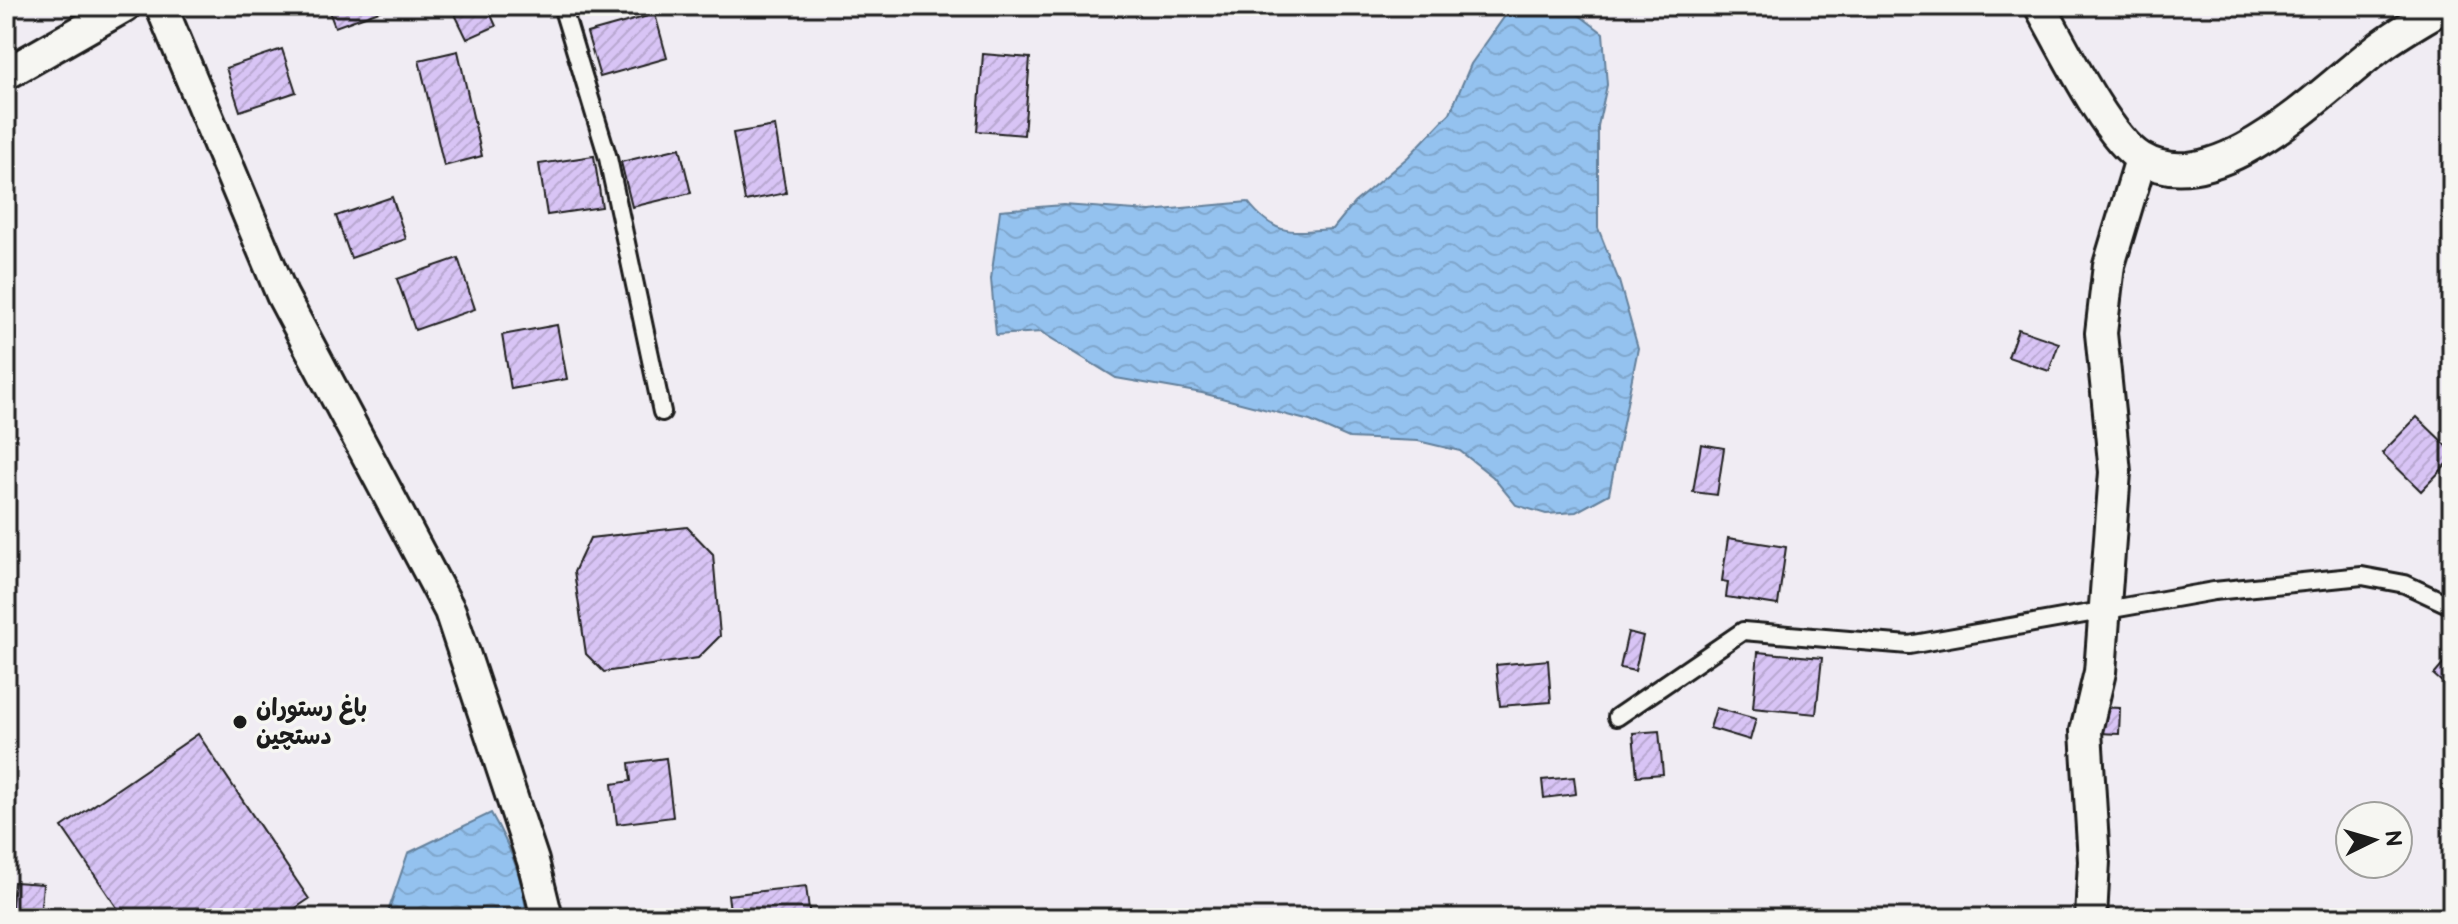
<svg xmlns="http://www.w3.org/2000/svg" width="2458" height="924" viewBox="0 0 2458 924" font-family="'Balsamiq Sans','Playpen Sans Arabic',sans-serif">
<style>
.water{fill:url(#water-waves);stroke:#64809b;stroke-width:2}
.building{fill:url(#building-hatch);stroke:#1c1c1c;stroke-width:2}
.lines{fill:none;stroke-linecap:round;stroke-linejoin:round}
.service-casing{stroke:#1c1c1c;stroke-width:22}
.minor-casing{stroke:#1c1c1c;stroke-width:36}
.service{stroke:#f6f6f2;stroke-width:16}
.minor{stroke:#f6f6f2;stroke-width:30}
.poi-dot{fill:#1c1c1c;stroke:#f6f6f2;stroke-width:3}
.labels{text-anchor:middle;stroke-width:7;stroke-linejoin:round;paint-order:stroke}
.poi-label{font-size:24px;font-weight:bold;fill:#1c1c1c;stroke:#f6f6f2;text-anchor:start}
</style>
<defs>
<pattern id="water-waves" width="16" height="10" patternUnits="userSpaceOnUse" patternTransform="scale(2)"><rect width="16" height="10" fill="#94c2ef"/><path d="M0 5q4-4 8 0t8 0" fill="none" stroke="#7fa6cc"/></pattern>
<pattern id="building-hatch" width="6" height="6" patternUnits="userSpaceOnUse" patternTransform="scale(2)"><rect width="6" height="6" fill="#d8c4f5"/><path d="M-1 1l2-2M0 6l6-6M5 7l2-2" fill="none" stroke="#b9a8d1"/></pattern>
</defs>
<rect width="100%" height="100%" fill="#f0ecf3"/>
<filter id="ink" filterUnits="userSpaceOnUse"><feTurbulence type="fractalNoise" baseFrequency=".0125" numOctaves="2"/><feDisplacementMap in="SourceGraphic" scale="16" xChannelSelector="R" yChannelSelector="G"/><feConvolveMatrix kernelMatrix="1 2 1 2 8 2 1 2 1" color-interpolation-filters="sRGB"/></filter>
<g filter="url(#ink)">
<g class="water">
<path d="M1512 6H1567L1603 33 1607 85 1598 126V228L1619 281 1638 348 1609 494 1576 512 1546 514 1516 505 1493 477 1460 451 1418 441 1349 438 1310 421 1202 393 1116 378 1041 332 996 335 991 279 1000 210 1063 205 1150 211 1248 202C1276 237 1291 232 1333 229L1354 203 1408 157 1450 113 1471 64Z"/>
<path d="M491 813C511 848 523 878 527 918H386L408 853Z"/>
</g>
<g class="building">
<polygon points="327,6 393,6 335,27"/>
<polygon points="451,6 487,6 496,26 467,39"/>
<polygon points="655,14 667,58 600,77 587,33"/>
<polygon points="282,49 296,92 240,111 226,68"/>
<polygon points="458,51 482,156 444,166 419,60"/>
<polygon points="983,54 1030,58 1024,135 977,131"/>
<polygon points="775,126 786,193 745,201 733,133"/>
<polygon points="680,148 691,193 632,207 621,162"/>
<polygon points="594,156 602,207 547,215 539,164"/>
<polygon points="392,197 406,239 351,258 336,216"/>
<polygon points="458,258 475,309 415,330 397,279"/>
<polygon points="557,325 567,379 511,389 502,335"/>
<polygon points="2018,329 2059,343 2049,371 2008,357"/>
<polygon points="2417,417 2452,451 2452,459 2421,491 2382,453"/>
<polygon points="1701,444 1724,448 1717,495 1693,492"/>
<polygon points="687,527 713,554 720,636 698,658 604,672 586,654 574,572 590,538"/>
<polygon points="1728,538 1786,547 1778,605 1726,597 1728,582 1722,581"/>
<polygon points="1628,632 1643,636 1635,671 1620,668"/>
<polygon points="1758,652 1822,658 1816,714 1753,708"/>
<polygon points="2452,654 2452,691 2434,675"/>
<polygon points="1548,660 1551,702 1500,706 1496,665"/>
<polygon points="2100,707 2120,708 2119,734 2099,733"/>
<polygon points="1716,708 1756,719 1750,740 1710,728"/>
<polygon points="1659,731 1663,774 1637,776 1633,733"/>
<polygon points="198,734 309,899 281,918 124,918 62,827"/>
<polygon points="666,758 673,817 617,824 612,784 631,781 629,763"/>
<polygon points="1574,777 1576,794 1544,798 1542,780"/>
<polygon points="14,882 43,884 40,918 11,918"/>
<polygon points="806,886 810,918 731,918 728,895"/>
</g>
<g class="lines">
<g class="service-casing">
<g id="service">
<polyline points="562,6 608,158 662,412"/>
<polyline points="1617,717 1743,631 1909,645 2214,591 2362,576 2405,584 2452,606"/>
</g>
</g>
<g class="minor-casing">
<g id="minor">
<polyline points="161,6 282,295 450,611 533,861 547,918"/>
<path d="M2040 6C2061 43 2107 138 2141 158 2215 203 2322 91 2377 49 2397 33 2422 20 2444 6"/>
<polyline points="6,74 125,6"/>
<polyline points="2091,918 2094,861 2086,731 2100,672 2115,472 2101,333 2109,265 2141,159"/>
</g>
</g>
<use href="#service" class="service"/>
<use href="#minor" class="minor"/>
</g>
</g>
<circle class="poi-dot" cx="240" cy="722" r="8"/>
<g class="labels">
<g class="poi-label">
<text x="256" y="716">باغ رستوران<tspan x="256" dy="28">دستچین</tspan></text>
</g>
</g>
<rect width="2458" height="924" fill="none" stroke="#f6f6f2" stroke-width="32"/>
<rect x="16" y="16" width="2426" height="892" fill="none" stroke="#1c1c1c" stroke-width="3" filter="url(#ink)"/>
<g transform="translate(2374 840) rotate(85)"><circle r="38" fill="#f6f6f2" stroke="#9f9f9c" stroke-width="2"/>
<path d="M0-6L14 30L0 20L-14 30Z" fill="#1c1c1c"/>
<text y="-12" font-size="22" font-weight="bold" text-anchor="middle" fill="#1c1c1c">N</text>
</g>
</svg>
